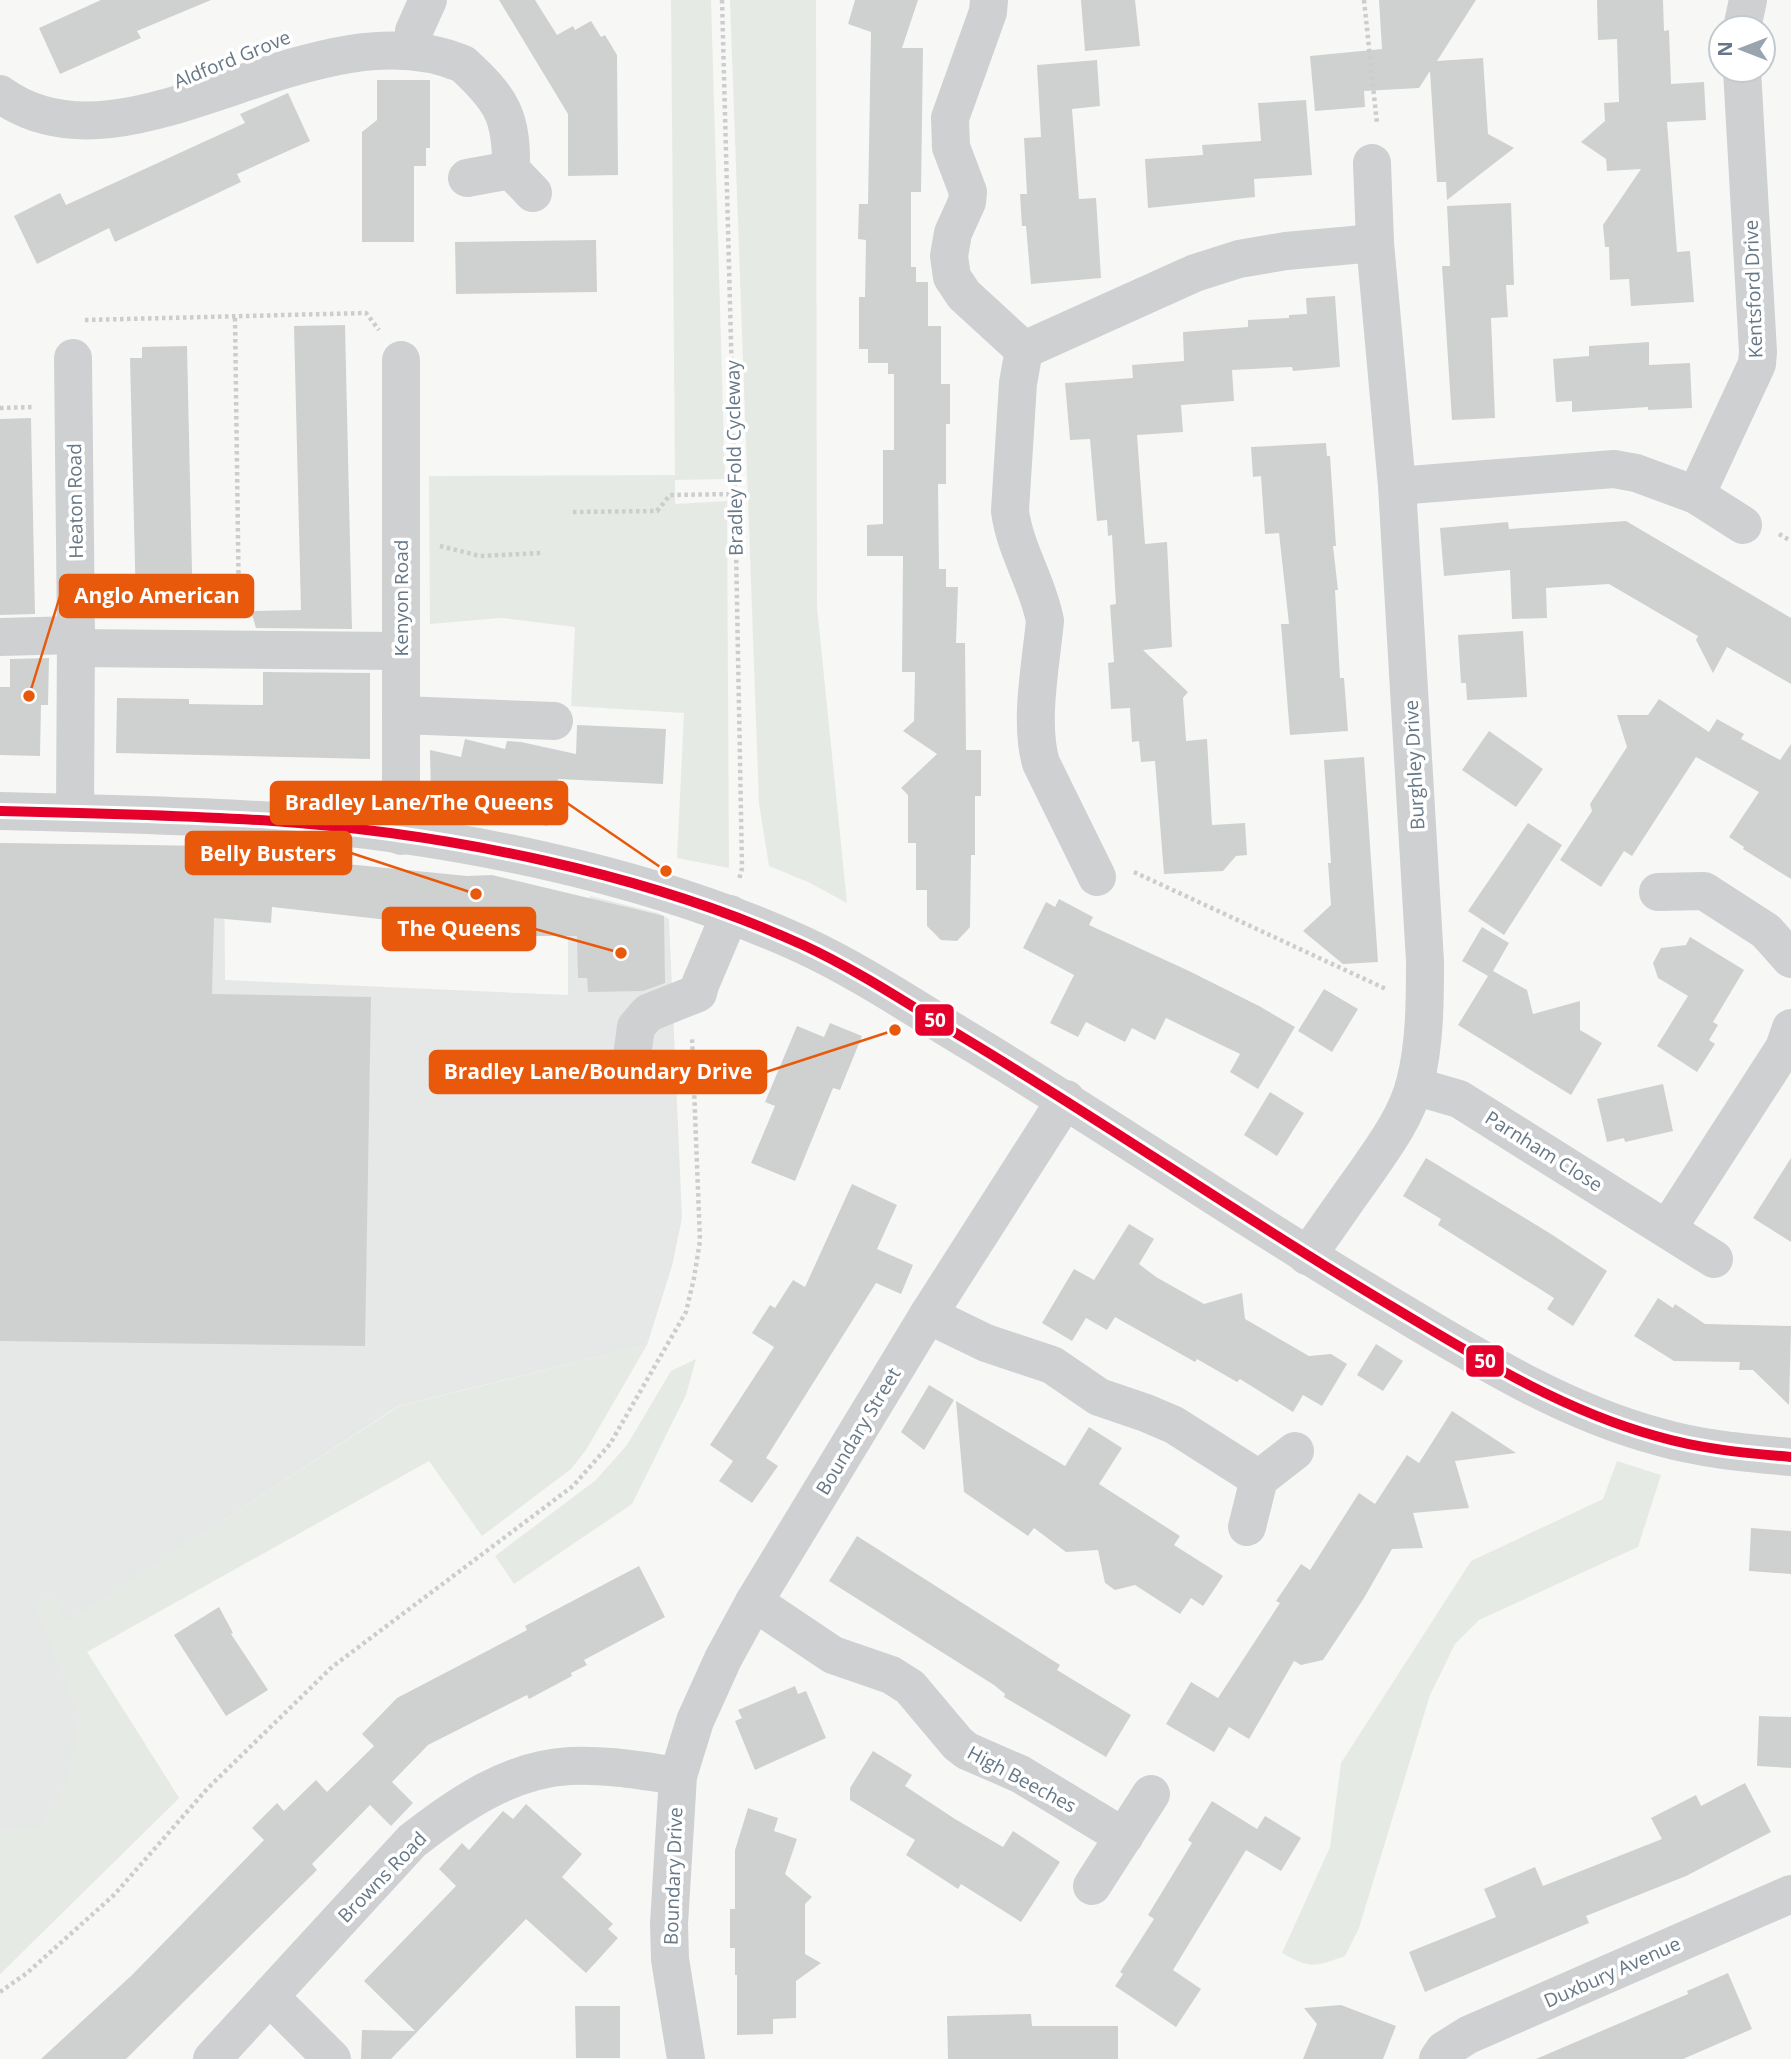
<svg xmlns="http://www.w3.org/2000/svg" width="1791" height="2059" viewBox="0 0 1791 2059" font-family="'Open Sans',sans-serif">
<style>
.built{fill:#e6e7e7}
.green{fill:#e6eae4}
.building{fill:#cfd1d1}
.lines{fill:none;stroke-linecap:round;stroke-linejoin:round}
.path{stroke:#cccdcd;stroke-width:4.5;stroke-dasharray:3.5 3.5;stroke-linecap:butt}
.minor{stroke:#ced0d1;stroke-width:38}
.bus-1-casing{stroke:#fff;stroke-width:16}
.bus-1{stroke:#e4002b;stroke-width:10}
.labels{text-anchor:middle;stroke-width:7;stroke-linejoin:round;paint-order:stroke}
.street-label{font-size:19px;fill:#667887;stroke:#fff}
.leader{fill:none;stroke:#e8590c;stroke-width:2.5}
.callout-dot{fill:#e8590c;stroke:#fff;stroke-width:2.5}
.callout{fill:#e8590c;stroke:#e8590c;stroke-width:2.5}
.callout-label{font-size:21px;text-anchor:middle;font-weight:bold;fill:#fff}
.line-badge{stroke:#fff;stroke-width:2.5}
.badge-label{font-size:19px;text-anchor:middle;font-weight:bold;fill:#fff}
</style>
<rect width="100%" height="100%" fill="#f7f7f6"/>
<polygon class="built" points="0,843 224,848 225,980 568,995 568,929 590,929 590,896 658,913 669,919 682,1218 672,1266 647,1345 398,1406 68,1622 179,1798 0,1974"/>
<g class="green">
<polygon points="671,0 711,0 725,479 675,480 675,504 727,501 729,868 677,858 684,713 571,706 575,627 501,618 430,624 429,476 675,475"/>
<polygon points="730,0 816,0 817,607 847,903 808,882 769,866 759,804"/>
<polygon points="647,1345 586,1450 571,1469 482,1536 429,1461 87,1652 179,1798 0,1974 0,1830 38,1827 60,1799 73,1757 79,1715 36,1606 51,1594 68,1621 399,1406"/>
<polygon points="696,1359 686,1395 632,1504 514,1584 495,1556 596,1480 627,1445 671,1371"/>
<path d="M1617 1461 1661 1475 1638 1547 1479 1620 1455 1644 1430 1695 1359 1928 1345 1956C1315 1967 1310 1969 1282 1953L1330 1847 1341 1763 1471 1561 1603 1499Z"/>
</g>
<g class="building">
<polygon points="101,0 211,0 137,31 141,38 60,74 39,28"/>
<polygon points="499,0 535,0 557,35 573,26 575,30 591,21 601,37 605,35 617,55 618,175 568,176 568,114"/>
<polygon points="855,0 918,0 902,48 923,48 921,192 911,192 911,267 916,267 916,282 928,282 928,326 941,326 941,384 950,384 950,424 946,424 946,484 938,484 939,569 946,569 946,587 958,587 956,643 965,643 966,750 981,750 981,796 975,796 975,855 971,855 970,927 957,941 941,940 927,926 927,890 916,890 916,843 908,843 908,795 901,788 937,754 903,731 914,721 915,672 902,672 903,556 867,556 867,525 883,524 883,450 894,450 894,374 888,374 888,363 868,363 868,349 859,349 859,297 865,297 866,240 858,239 859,204 868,204 871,32 848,24"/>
<polygon points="1081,0 1135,0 1140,46 1085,51"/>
<polygon points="1379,0 1476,0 1437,61 1483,58 1488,134 1514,148 1447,200 1446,182 1437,182 1430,71 1419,88 1364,91 1365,107 1315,111 1310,56 1382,49"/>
<polygon points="1597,0 1663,0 1664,31 1669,30 1671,84 1704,82 1706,120 1667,122 1677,252 1690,251 1694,302 1631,306 1629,279 1610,280 1609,247 1605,247 1603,225 1641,169 1607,171 1606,159 1581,142 1605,121 1604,103 1619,102 1617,39 1598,40"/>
<polygon points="1097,60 1100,106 1072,109 1079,199 1096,198 1101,278 1031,284 1026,226 1022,226 1020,194 1027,194 1024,138 1041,137 1037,65"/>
<polygon points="377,80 430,80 430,148 426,148 426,166 414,166 414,242 362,242 362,132 377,120"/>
<polygon points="288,93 310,141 237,174 241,182 115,242 109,228 37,264 14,216 60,193 66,205 245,123 240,114"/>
<polygon points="1306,100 1312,175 1254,179 1255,197 1148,208 1145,159 1203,155 1202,145 1261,141 1258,103"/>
<polygon points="1511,203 1514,285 1506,285 1508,317 1491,318 1495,418 1452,420 1442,266 1450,266 1447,206"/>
<polygon points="596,240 597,292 456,294 455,242"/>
<polygon points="1335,296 1340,367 1293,371 1292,367 1232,370 1234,401 1181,405 1183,432 1137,435 1145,544 1167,542 1172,647 1143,650 1188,692 1183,698 1186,741 1207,739 1212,825 1245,823 1247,855 1236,856 1223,871 1164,874 1155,761 1141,762 1139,741 1132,742 1130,708 1111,709 1108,663 1114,662 1110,605 1116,604 1112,535 1108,536 1107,520 1097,521 1090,439 1070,440 1065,383 1133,378 1132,365 1184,361 1183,332 1248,327 1248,320 1289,318 1289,315 1307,314 1306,298"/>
<polygon points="345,325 352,629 256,628 251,611 301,610 294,326"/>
<polygon points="1649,342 1649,365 1690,363 1692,408 1648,410 1648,407 1572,412 1572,401 1556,402 1553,359 1589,356 1589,346"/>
<polygon points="187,346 193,616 149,616 149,606 136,606 130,358 142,358 142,347"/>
<polygon points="31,418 35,614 0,615 0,419"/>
<polygon points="1326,443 1327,456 1330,456 1336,546 1333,546 1338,590 1335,590 1340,678 1344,678 1348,731 1290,735 1281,624 1289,624 1279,533 1265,534 1261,476 1253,477 1251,447"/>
<polygon points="1626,521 1791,618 1791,684 1727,647 1713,673 1696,640 1698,636 1609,584 1546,588 1547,618 1512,619 1510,570 1444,576 1440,528 1508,522 1509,529"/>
<polygon points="1523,631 1527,697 1467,700 1466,683 1461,683 1458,635"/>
<polygon points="49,658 48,705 41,705 40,756 0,755 0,687 10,687 10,659"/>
<polygon points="263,672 370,673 370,759 116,753 117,698 189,699 189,704 263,705"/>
<polygon points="1659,699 1709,732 1717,719 1744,734 1741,739 1780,760 1791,744 1791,879 1743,849 1744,847 1729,837 1759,792 1696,757 1632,856 1624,851 1601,887 1560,860 1592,811 1590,804 1627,747 1617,715 1648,715"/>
<polygon points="577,725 666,729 663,784 558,779 547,826 431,800 430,750 461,757 465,739 505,749 507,741 521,742 576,754"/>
<polygon points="1489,731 1543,769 1516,807 1462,770"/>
<polygon points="1364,757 1378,962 1343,964 1303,931 1331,905 1328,863 1331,863 1324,760"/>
<polygon points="1528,823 1562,845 1504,935 1468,911"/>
<polygon points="0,843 215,846 215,851 467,876 492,875 664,916 665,983 643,991 588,992 587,978 578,978 577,936 502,936 406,922 272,907 271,923 214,918 212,994 371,997 365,1346 0,1341"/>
<polygon points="1059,899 1093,917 1089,925 1189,971 1259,1006 1295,1027 1258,1089 1230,1072 1240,1054 1166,1018 1155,1040 1132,1028 1125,1042 1086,1022 1078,1037 1050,1023 1074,975 1023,948 1046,902 1055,907"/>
<polygon points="1482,927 1509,943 1493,971 1527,990 1533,1014 1580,1001 1580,1030 1602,1043 1571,1095 1458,1025 1488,976 1462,961"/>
<polygon points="1690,937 1744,970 1713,1022 1718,1025 1709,1040 1715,1044 1697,1072 1657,1046 1688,996 1658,978 1653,963 1661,948 1686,945"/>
<polygon points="1324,989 1358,1009 1332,1052 1298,1031"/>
<polygon points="830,1023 862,1036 840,1090 833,1088 795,1181 751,1163 775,1106 765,1102 797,1026 824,1037"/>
<polygon points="1663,1084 1673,1131 1625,1142 1624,1138 1607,1142 1597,1099"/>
<polygon points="1270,1092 1304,1113 1277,1156 1244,1135"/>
<polygon points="1426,1158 1551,1234 1607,1271 1573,1326 1547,1309 1554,1298 1438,1225 1441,1219 1403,1196"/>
<polygon points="1791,1158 1791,1242 1753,1218"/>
<polygon points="852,1184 897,1205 877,1249 913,1265 901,1294 876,1283 766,1458 778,1466 752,1503 719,1481 733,1461 710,1445 774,1347 752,1333 770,1305 775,1308 793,1280 805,1287"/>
<polygon points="1129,1224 1154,1239 1139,1264 1156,1277 1204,1304 1242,1293 1245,1319 1309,1356 1331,1354 1347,1364 1322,1406 1303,1395 1293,1412 1240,1379 1237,1382 1197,1359 1195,1362 1115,1317 1107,1330 1086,1318 1072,1341 1042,1323 1074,1269 1094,1280"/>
<polygon points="1658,1298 1673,1308 1675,1304 1705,1324 1791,1326 1789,1405 1753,1370 1739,1370 1740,1362 1674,1361 1634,1336"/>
<polygon points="1376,1344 1403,1361 1383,1391 1357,1375"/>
<polygon points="929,1385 954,1400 924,1450 901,1432"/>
<polygon points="956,1401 1065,1466 1089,1427 1122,1448 1099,1484 1180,1536 1174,1545 1223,1576 1203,1606 1191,1598 1180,1614 1135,1585 1115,1590 1105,1583 1098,1550 1066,1552 1034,1528 1028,1536 964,1492"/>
<polygon points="1452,1411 1516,1453 1455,1461 1469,1508 1413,1513 1423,1548 1392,1549 1364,1598 1323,1660 1301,1665 1294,1661 1249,1739 1229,1727 1214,1752 1166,1724 1191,1682 1218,1698 1280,1603 1276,1601 1301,1564 1310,1570 1359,1493 1375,1504 1407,1455 1419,1463"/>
<polygon points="1751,1528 1791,1531 1791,1574 1749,1571"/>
<polygon points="857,1536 1060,1665 1057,1670 1131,1715 1106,1757 1004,1697 1005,1694 994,1685 829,1581"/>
<polygon points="639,1566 665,1617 584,1660 587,1665 571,1673 572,1676 529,1699 527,1695 428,1745 392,1782 413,1803 391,1826 370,1805 312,1864 317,1870 126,2059 41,2059 132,1975 264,1840 252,1828 277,1803 284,1811 316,1780 327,1792 374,1746 362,1734 397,1698 527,1630 525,1626"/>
<polygon points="219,1607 233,1633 231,1634 268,1690 226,1716 174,1635"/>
<polygon points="795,1686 798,1694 806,1691 826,1738 755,1770 735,1721 742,1718 738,1710"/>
<polygon points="1759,1716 1791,1717 1791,1768 1757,1766"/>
<polygon points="873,1751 912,1775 905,1786 955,1819 1003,1847 1013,1831 1060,1862 1021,1922 961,1884 958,1889 906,1855 915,1840 850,1800 850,1788"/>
<polygon points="1745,1783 1771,1832 1686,1876 1586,1916 1589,1923 1425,1992 1409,1952 1496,1917 1484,1889 1535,1867 1543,1886 1662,1839 1651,1818 1696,1795 1701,1806"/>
<polygon points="1212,1801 1257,1829 1265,1816 1301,1838 1281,1871 1246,1850 1173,1970 1201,1989 1176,2027 1115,1986 1123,1974 1120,1972 1154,1919 1148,1915 1192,1843 1188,1840"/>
<polygon points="526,1804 582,1854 562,1877 613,1924 608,1929 618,1938 586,1973 526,1919 391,2059 361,2059 362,2030 415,2031 364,1981 456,1886 439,1869 462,1843 469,1850 503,1811 513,1819"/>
<polygon points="748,1808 778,1818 774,1831 797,1839 785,1874 812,1897 805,1904 805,1954 821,1963 796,1981 796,2018 773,2019 773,2034 737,2035 737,1975 735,1975 735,1948 730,1948 730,1909 735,1909 735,1850"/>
<polygon points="1728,1973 1752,2029 1683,2059 1536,2059 1688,1994 1687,1991"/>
<polygon points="1341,2005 1396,2026 1383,2059 1303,2059 1317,2024 1304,2008"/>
<polygon points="575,2006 620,2006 620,2058 576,2058"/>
<polygon points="1031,2014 1032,2026 1118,2026 1118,2059 948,2059 947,2016"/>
</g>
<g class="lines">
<g class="path">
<polyline points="722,0 735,494 742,868 739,880"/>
<polyline points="1364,0 1377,124"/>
<polyline points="235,318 239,613"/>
<polyline points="85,320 366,313 379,330"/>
<polyline points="0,408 34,407"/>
<polyline points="573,512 657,511 670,495 735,494"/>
<polyline points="1779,534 1791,541"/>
<polyline points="440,546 480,556 541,553"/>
<polyline points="1134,872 1386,989"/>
<polyline points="0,1992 27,1973 114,1895 207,1789 332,1667 573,1486 610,1444 686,1312 694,1278 700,1241 692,1037"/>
</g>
<g class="minor">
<polyline points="989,0 988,12 950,118 951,147 968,192 967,202 953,233 949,256 952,277 964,295 1024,350"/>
<polyline points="1742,28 1748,0"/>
<polyline points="414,31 428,0"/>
<path d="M0 94C128 187 312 0 463 64 502 100 512 116 511 170"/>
<polyline points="467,178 511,170 533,193"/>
<path d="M1024 350 1018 383 1010 511C1015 550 1038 583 1045 621 1041 663 1029 723 1041 763L1097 877"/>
<polyline points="1024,350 1195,273 1239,259 1286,251 1375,243"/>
<polyline points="73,358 76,635 75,813"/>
<polyline points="401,360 401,836"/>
<polyline points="1397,486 1614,469 1636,473 1696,495 1757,364 1758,352 1742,70"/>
<polyline points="1696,495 1743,525"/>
<polyline points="0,637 76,635"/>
<polyline points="76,648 401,651"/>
<polyline points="401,715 554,721"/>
<path d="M0 811C91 813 182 815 273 821 445 833 646 873 803 945 859 971 911 1006 964 1038 1106 1123 1243 1218 1386 1303 1472 1354 1558 1409 1656 1436 1700 1449 1745 1453 1791 1457"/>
<polyline points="1658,892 1704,891 1766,931 1791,959"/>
<polyline points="632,1056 636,1027 648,1013 698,993 700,985 730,914"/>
<polyline points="1414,1086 1459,1099 1714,1259"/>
<polyline points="1668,1228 1784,1048 1791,1028"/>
<path d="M1307 1256C1326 1230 1344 1203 1363 1177 1383 1148 1406 1118 1415 1083 1425 1043 1425 1002 1425 961L1397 486 1375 243 1372 163"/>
<polyline points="928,1315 986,1343 1052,1365 1099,1397 1146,1413 1174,1425 1259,1479"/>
<polyline points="1247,1527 1259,1479 1295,1451"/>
<polyline points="754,1602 833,1655 891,1675 910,1687 958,1744 967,1751 1020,1774 1124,1837"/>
<polyline points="1092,1886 1151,1794"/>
<polyline points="270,1997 332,2059"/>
<path d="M212 2059 412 1841C458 1805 510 1769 570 1766 607 1764 642 1771 678 1776"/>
<polyline points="686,2059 670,1959 669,1924 678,1776 695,1721 723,1659 754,1602 928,1315 1066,1099"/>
<polyline points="1438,2059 1444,2050 1468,2035 1791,1894"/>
</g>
<g class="bus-1-casing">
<path id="bus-1" d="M0 811C91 813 182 815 273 821 445 833 646 873 803 945 859 971 911 1006 964 1038 1106 1123 1243 1218 1386 1303 1472 1354 1558 1409 1656 1436 1700 1449 1745 1453 1791 1457"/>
</g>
<use href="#bus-1" class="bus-1"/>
</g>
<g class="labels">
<g class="street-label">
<text transform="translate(232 59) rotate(-22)" y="7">Aldford Grove</text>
<text transform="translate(1753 289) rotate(-92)" y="7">Kentsford Drive</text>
<text transform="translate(734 458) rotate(-91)" y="7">Bradley Fold Cycleway</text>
<text transform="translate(75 501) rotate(-91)" y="7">Heaton Road</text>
<text transform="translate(401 598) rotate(-90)" y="7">Kenyon Road</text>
<text transform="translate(1414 765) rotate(-93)" y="7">Burghley Drive</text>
<text transform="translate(1544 1151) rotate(32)" y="7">Parnham Close</text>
<text transform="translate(858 1431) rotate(-59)" y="7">Boundary Street</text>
<text transform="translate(1022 1779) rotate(28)" y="7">High Beeches</text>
<text transform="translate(673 1876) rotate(-88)" y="7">Boundary Drive</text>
<text transform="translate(382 1877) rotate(-46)" y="7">Browns Road</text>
<text transform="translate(1612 1972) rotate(-24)" y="7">Duxbury Avenue</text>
</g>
</g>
<path class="leader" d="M29 696L60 596M666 871L567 803M476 894L351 853M621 953L535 929M895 1030L766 1072"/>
<g class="callout-dot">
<circle cx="29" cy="696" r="7"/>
<circle cx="666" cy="871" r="7"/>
<circle cx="476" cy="894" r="7"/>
<circle cx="621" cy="953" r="7"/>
<circle cx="895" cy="1030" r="7"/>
</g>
<g class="callout">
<rect x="60" y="575" width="193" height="42" rx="7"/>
<rect x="271" y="782" width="296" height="42" rx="7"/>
<rect x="186" y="832" width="165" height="42" rx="7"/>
<rect x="383" y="908" width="152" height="42" rx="7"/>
<rect x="430" y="1051" width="336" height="42" rx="7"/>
</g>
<g class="callout-label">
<text x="157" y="603">Anglo American</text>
<text x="419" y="810">Bradley Lane/The Queens</text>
<text x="268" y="861">Belly Busters</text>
<text x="459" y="936">The Queens</text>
<text x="598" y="1079">Bradley Lane/Boundary Drive</text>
</g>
<g class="line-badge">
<rect x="914" y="1003" width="41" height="34" rx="7" fill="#e4002b"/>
<rect x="1465" y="1344" width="40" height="34" rx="7" fill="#e4002b"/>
</g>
<g class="badge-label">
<text x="935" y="1027">50</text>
<text x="1485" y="1368">50</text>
</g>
<g transform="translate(1742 49) rotate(270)"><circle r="33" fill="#ffffff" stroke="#c2c9cf" stroke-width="2"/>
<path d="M0-5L12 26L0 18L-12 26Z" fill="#99a4ae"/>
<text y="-10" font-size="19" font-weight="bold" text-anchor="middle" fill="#667887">N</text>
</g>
</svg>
